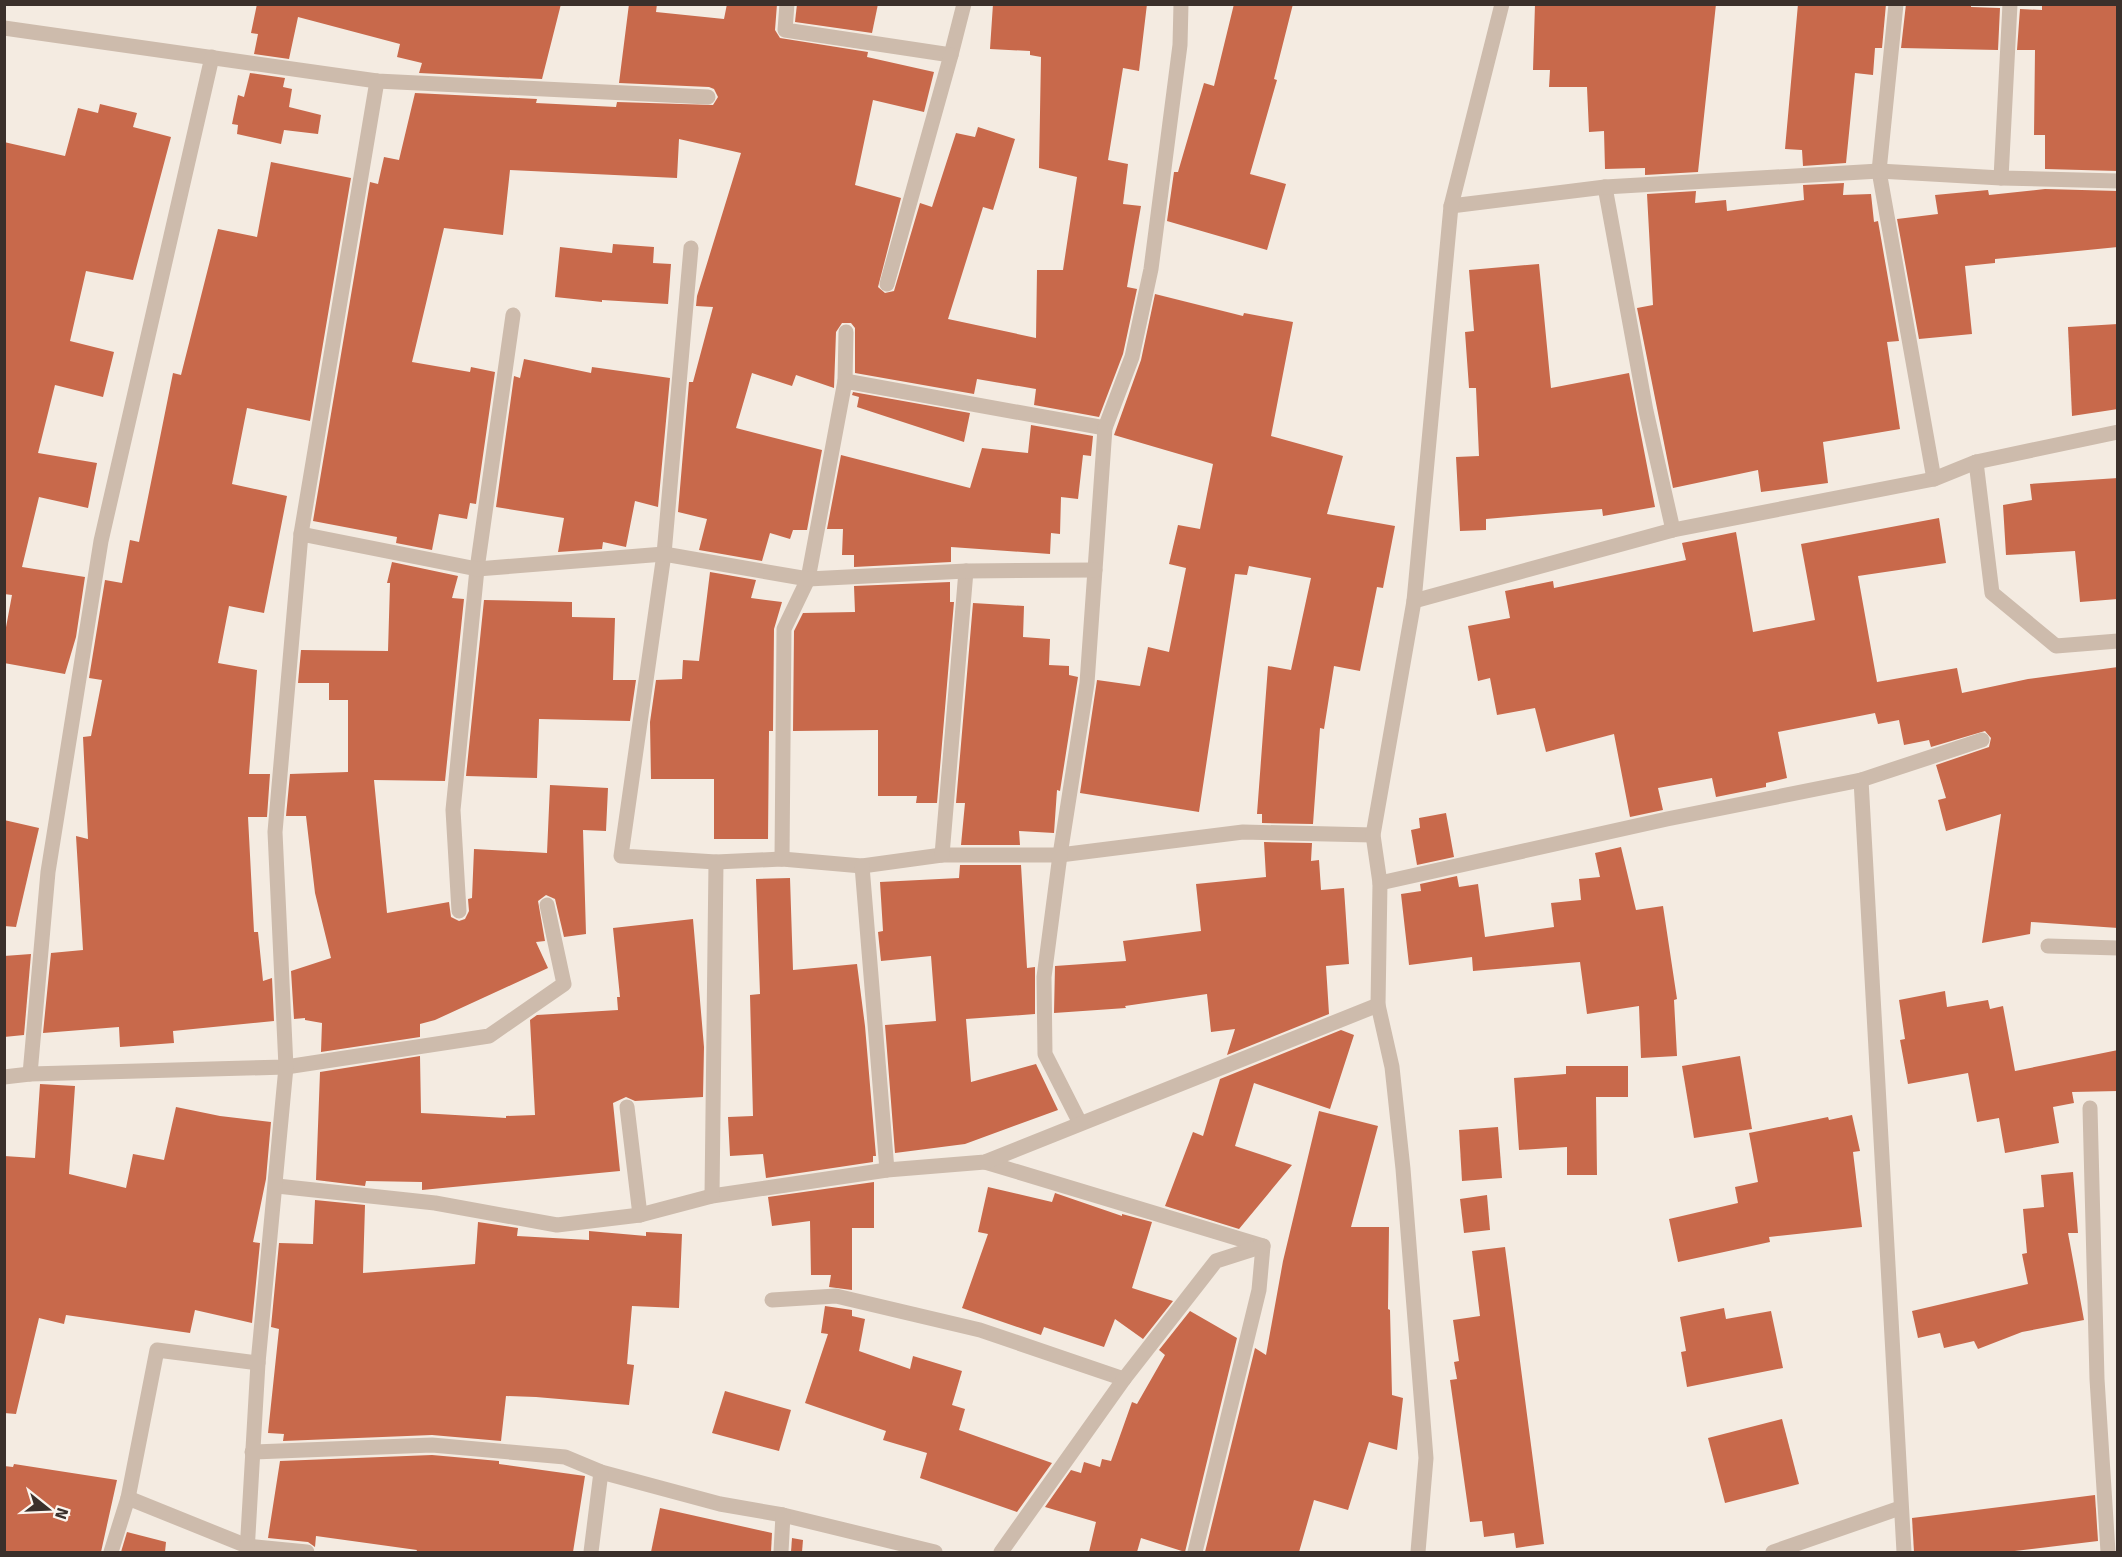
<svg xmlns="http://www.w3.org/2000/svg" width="2122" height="1557" viewBox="0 0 2122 1557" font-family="Signika,sans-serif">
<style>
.building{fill:#c8694b}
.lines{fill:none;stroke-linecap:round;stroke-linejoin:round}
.minor{stroke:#cdbbac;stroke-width:15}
</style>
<rect width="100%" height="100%" fill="#f4ebe1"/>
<g class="building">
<polygon points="257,4 561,4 542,79 419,73 422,63 397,57 400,44 298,17 289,59 254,54 258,34 251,33"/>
<polygon points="629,4 657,4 656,12 724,19 727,4 777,4 775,30 780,38 868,52 867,57 934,72 924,112 873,100 855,185 901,198 878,287 885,293 894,291 920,203 932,207 956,133 975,137 978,127 1015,139 993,210 983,207 948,319 1036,338 1037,270 1063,270 1077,177 1039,168 1041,57 1030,55 1030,51 990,49 993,4 1147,4 1139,71 1123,68 1108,160 1128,164 1123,204 1141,206 1127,287 1137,289 1123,354 1099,417 1034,405 1036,389 977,379 974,394 855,373 855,328 851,323 842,323 836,332 834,388 796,375 792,386 752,373 736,428 822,450 807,530 793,530 790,539 770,533 762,561 699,550 707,519 678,512 689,382 693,382 713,307 696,306 697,296 741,153 679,139 677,178 510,170 503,235 444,228 412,362 470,372 471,367 495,372 476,504 470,503 467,519 439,514 432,550 396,543 397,537 313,521 370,182 378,184 384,157 399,160 415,93 537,99 536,103 616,107 617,102 713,105 718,97 714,89 709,87 619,83"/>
<polygon points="797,4 878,4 872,33 795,22"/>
<polygon points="1234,4 1293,4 1274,79 1277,80 1250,174 1286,184 1267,250 1167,221 1174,172 1178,172 1204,83 1214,86"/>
<polygon points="1535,4 1716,4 1698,172 1645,175 1645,168 1605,169 1604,131 1589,132 1587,87 1549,87 1550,70 1533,70"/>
<polygon points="1798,4 1886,4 1882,48 1875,48 1873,75 1855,73 1846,163 1803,166 1802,150 1785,149"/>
<polygon points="1906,4 1971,4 1971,7 2000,8 1998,50 1901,48"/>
<polygon points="2042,4 2118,4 2118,171 2045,169 2045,135 2034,135 2035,50 2017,50 2020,9 2042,10"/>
<polygon points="250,73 285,78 283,87 292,89 289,107 321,115 318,134 284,130 281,144 237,134 238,125 232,124 238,95 244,97"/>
<polygon points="100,104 137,113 133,127 171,137 133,280 86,271 70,341 114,352 103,397 55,385 38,453 97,463 88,508 39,497 22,567 85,577 76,637 65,674 4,663 4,638 12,595 4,594 4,142 65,156 78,108 98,113"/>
<polygon points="271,162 351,178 310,421 247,408 232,484 287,496 264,613 229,606 218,663 257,670 249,774 270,774 267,817 248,817 254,932 258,932 263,981 272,978 274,1021 173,1031 174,1043 120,1047 119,1027 43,1033 51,953 83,950 76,836 88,839 83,737 91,736 102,680 89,678 105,580 122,583 130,540 139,542 173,373 181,375 218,229 257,237"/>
<polygon points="1844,183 1843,195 1871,194 1874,222 1878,221 1899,341 1887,342 1900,429 1823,442 1828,483 1761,492 1758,470 1673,488 1637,308 1653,305 1647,194 1696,191 1695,203 1726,200 1727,211 1804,200 1803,185"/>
<polygon points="2045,189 2118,191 2118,247 1995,259 1995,263 1965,266 1972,334 1919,339 1897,219 1938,214 1935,195 1988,190 1989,195"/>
<polygon points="613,244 654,247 653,263 671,264 668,304 602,300 602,302 555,297 560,247 612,253"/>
<polygon points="1539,264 1551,388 1629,373 1655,507 1603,516 1602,509 1486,519 1486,530 1460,531 1456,457 1479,456 1476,388 1469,388 1465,332 1474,331 1469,270"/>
<polygon points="1155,294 1243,316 1244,313 1293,322 1271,436 1343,456 1327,514 1395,526 1383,588 1377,587 1360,671 1334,666 1324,729 1320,728 1313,824 1262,823 1262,814 1257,814 1268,666 1291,670 1311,578 1249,566 1247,575 1235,574 1199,812 1080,793 1097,680 1140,686 1148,647 1169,652 1186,568 1169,564 1178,525 1200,529 1213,464 1114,435 1141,360"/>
<polygon points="2118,324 2118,409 2072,416 2068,327"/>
<polygon points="524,359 591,373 592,367 670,378 658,507 635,501 626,547 603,542 602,549 558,552 564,518 496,507 514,376 520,378"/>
<polygon points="853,392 970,413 964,442 857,407 859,397 852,395"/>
<polygon points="1031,425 1093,436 1091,456 1083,455 1078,499 1061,497 1060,534 1051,533 1050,554 951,547 951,562 854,567 854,555 842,555 843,529 827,529 841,455 970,488 982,448 1028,453"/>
<polygon points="2118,478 2118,599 2080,602 2075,551 2006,555 2003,505 2032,500 2030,484"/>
<polygon points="1939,518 1946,563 1858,576 1877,682 1957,668 1962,693 2028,679 2118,667 2118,928 2031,922 2030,934 1982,943 2001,814 1946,831 1938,800 1946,798 1936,765 1989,747 1991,738 1985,731 1931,747 1929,740 1904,745 1899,720 1878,724 1875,713 1778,732 1787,778 1766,783 1766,787 1716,797 1712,778 1658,788 1663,810 1630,817 1614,734 1546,752 1535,708 1497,715 1490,678 1478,681 1468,626 1510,618 1505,591 1553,581 1554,588 1686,560 1682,543 1736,532 1753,632 1815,620 1801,544"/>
<polygon points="392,562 458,576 452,598 464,599 445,781 374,780 387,913 449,902 451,917 459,921 465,919 469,911 468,899 472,898 474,849 547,853 550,785 608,788 606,831 583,830 586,934 564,937 555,899 546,895 538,901 545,941 536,942 548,968 435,1020 420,1024 420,1037 321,1052 322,1023 305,1020 305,1018 294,1019 291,971 331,958 315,893 306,816 286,816 290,774 348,772 348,700 329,700 329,683 298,683 301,650 388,651 390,583 387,583"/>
<polygon points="710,572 756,580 751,598 782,602 774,629 773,731 769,731 768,839 714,839 714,779 651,779 650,722 656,680 682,679 683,660 699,661"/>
<polygon points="950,582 950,602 954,602 937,803 916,803 917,796 878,796 878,730 793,731 794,631 803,613 855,612 854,586"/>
<polygon points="484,600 572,602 572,617 615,618 613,680 636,680 630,721 539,719 537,778 466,776"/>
<polygon points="973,603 1024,606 1023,637 1050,639 1049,665 1069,666 1069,675 1078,677 1060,791 1057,790 1054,833 1019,831 1020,845 961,845 965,803 956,803"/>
<polygon points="1446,813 1454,857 1417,865 1411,830 1420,828 1419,818"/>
<polygon points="4,820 39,828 16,927 4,926"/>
<polygon points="1264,842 1312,843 1311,861 1319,860 1321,890 1344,888 1349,964 1326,966 1329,1014 1227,1055 1235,1029 1211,1032 1207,994 1125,1006 1126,1008 1054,1013 1055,966 1126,961 1123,941 1201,931 1196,884 1266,877"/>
<polygon points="1621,847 1636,910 1663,906 1677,999 1674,1000 1677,1056 1641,1058 1639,1006 1587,1014 1580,962 1473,971 1472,957 1409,965 1401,894 1421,891 1420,884 1457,876 1459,887 1478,884 1485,937 1554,927 1551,903 1581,900 1579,879 1600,877 1595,853"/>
<polygon points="960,865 1021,865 1027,968 1035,967 1035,1014 966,1019 971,1082 1036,1064 1058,1110 965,1144 895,1153 885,1025 936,1021 931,956 881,961 878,932 883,931 880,882 959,878"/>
<polygon points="790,878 793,970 857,964 865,1026 876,1156 873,1156 873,1162 766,1178 763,1154 730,1156 728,1117 753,1116 750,995 760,994 756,879"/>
<polygon points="693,919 704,1047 703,1097 635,1101 626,1097 613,1103 620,1171 422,1190 422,1182 366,1181 365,1186 316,1180 320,1072 420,1056 421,1113 506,1118 506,1116 535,1115 530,1020 537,1015 618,1010 617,997 620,997 613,928"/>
<polygon points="31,954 24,1035 4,1037 4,956"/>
<polygon points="1945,991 1947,1007 1988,1000 1990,1009 2003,1006 2015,1071 2118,1050 2118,1091 2072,1092 2074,1103 2053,1107 2059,1143 2005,1153 1999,1118 1977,1122 1968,1073 1908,1084 1900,1040 1905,1039 1899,1000"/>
<polygon points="1341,1030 1354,1035 1330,1109 1254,1083 1235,1146 1292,1165 1239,1229 1165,1206 1193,1132 1203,1136 1220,1079"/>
<polygon points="1740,1056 1752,1129 1694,1138 1682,1066"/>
<polygon points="1566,1066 1628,1066 1628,1097 1596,1097 1597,1175 1567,1175 1567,1147 1519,1150 1514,1078 1566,1074"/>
<polygon points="40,1084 75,1086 69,1174 126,1188 133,1154 164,1160 176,1107 220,1116 271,1122 266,1179 253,1242 260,1243 252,1323 195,1310 190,1333 66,1315 64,1324 39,1318 16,1414 4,1413 4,1156 35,1158"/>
<polygon points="1319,1111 1378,1126 1351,1227 1389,1227 1388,1309 1390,1310 1392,1395 1403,1398 1397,1450 1369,1442 1348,1510 1314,1500 1299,1552 1205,1552 1255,1348 1266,1355 1283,1261"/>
<polygon points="1852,1115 1860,1151 1853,1152 1862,1227 1769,1237 1770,1242 1678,1262 1669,1219 1738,1203 1735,1187 1758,1182 1749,1133 1828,1117 1829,1120"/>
<polygon points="1498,1127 1502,1178 1462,1181 1459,1130"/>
<polygon points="2073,1172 2078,1233 2068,1233 2084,1320 2022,1332 1978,1349 1974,1341 1944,1348 1940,1333 1918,1338 1912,1311 2028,1284 2022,1254 2027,1253 2023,1209 2044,1207 2041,1175"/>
<polygon points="874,1182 874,1228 852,1228 852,1290 829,1287 831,1275 811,1275 810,1221 772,1226 768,1197"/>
<polygon points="988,1187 1052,1202 1055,1193 1122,1216 1122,1214 1152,1222 1132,1288 1173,1301 1143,1339 1115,1319 1104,1347 1044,1327 1041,1335 962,1308 988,1234 978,1232"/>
<polygon points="1487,1195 1490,1230 1464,1233 1460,1199"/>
<polygon points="315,1200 365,1205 363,1273 475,1264 478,1222 518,1228 517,1236 589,1240 589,1231 646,1236 646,1232 682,1234 679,1308 632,1306 627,1364 634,1365 629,1405 536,1397 506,1396 501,1441 432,1435 283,1441 284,1434 268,1433 279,1329 271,1327 279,1243 313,1244"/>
<polygon points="1505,1247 1544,1544 1516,1548 1514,1533 1484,1537 1482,1521 1470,1522 1450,1380 1457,1379 1454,1362 1459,1361 1453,1320 1480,1316 1472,1251"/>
<polygon points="825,1306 852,1310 852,1316 865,1319 859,1351 910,1369 913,1356 962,1371 952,1405 965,1409 959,1430 1052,1463 1017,1512 920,1478 927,1453 883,1440 886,1431 805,1403 828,1334 821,1333"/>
<polygon points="1724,1308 1726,1319 1771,1311 1783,1368 1687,1387 1681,1352 1686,1351 1680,1317"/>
<polygon points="1190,1311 1237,1338 1185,1552 1141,1538 1137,1552 1089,1552 1096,1522 1045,1507 1071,1470 1081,1473 1084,1462 1100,1467 1102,1459 1111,1461 1132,1402 1137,1404 1165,1355 1159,1350"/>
<polygon points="725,1391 791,1410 779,1451 712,1433"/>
<polygon points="1782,1419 1799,1484 1725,1503 1708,1438"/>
<polygon points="432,1455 499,1461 499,1464 585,1476 573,1552 416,1552 417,1550 316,1536 315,1547 308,1542 268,1538 280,1461"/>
<polygon points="14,1464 117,1480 101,1552 4,1552 4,1466 13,1467"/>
<polygon points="2095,1495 2098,1541 2006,1552 1914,1552 1912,1518"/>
<polygon points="660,1508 772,1533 771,1552 651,1552"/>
<polygon points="127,1532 166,1542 165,1552 121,1552"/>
<polygon points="792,1538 803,1540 802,1552 791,1552"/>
</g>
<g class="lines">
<g class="minor">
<polyline points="787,4 785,30 951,55 964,4"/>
<polyline points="1896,4 1879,171 1934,479"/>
<polyline points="4,28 377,81 708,97"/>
<polyline points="2001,178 2010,4"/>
<polyline points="1605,187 1646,411 1673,530"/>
<polyline points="1451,206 1605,187 1879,171 2001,178 2118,181"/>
<polyline points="691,248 664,554 621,856 716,862 782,859 862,866 942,855 1060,855 1243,832 1373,835"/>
<polyline points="887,284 951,55"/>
<polyline points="845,381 846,332"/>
<polyline points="1976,462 1992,593 2056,646 2118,641"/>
<polyline points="301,534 377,81"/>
<polyline points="1414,601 1673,530 1934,479 1976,462 2118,432"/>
<polyline points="942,855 966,571"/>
<polyline points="782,859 784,629 808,579 845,381 1105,428"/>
<polyline points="862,866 887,1170"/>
<polyline points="1380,883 1667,819 1861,780"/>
<polyline points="459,911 453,810 477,569 513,315"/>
<polyline points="2048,946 2118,948"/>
<polyline points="30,1074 48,872 101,541 212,57"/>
<polyline points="4,1077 30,1074 286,1067 489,1036 564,984 547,905"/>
<polyline points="627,1107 640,1215"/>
<polyline points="2090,1108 2097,1379 2108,1552"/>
<polyline points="1080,1123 1045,1054 1044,977 1060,855 1087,683 1105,428 1132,357 1151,269 1180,45 1181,4"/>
<polyline points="985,1162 1263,1246 1259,1290 1195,1552"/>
<polyline points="277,1186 435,1203 557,1225 640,1215 712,1196 887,1170 985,1162 1378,1005"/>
<polyline points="712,1196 716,862"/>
<polyline points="772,1300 836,1296 980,1330 1124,1379"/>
<polyline points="252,1452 432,1445 565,1457 601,1472 720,1504 783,1515 935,1552"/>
<polyline points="128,1498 157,1350 258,1363"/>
<polyline points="111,1552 128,1498 247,1546 307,1552"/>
<polyline points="247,1552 258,1363 286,1067 275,832 301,534 477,569 664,554 808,579 966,571 1095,570"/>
<polyline points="591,1552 601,1472"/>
<polyline points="781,1552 783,1515"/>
<polyline points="1001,1552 1124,1379 1216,1261 1263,1246"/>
<polyline points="1418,1552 1426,1458 1403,1169 1392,1067 1378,1005 1380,883 1373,835 1414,601 1451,206 1502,4"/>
<polyline points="1773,1552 1900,1508"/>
<polyline points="1904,1552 1861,780 1982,740"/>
</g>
</g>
<rect width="2122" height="1557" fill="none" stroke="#3b302b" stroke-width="12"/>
<g transform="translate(48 1509) rotate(108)" stroke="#fbf5ee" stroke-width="4.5" paint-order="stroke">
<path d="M0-4.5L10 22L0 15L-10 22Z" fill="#3b302b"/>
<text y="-9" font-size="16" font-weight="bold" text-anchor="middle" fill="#3b302b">N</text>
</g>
</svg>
